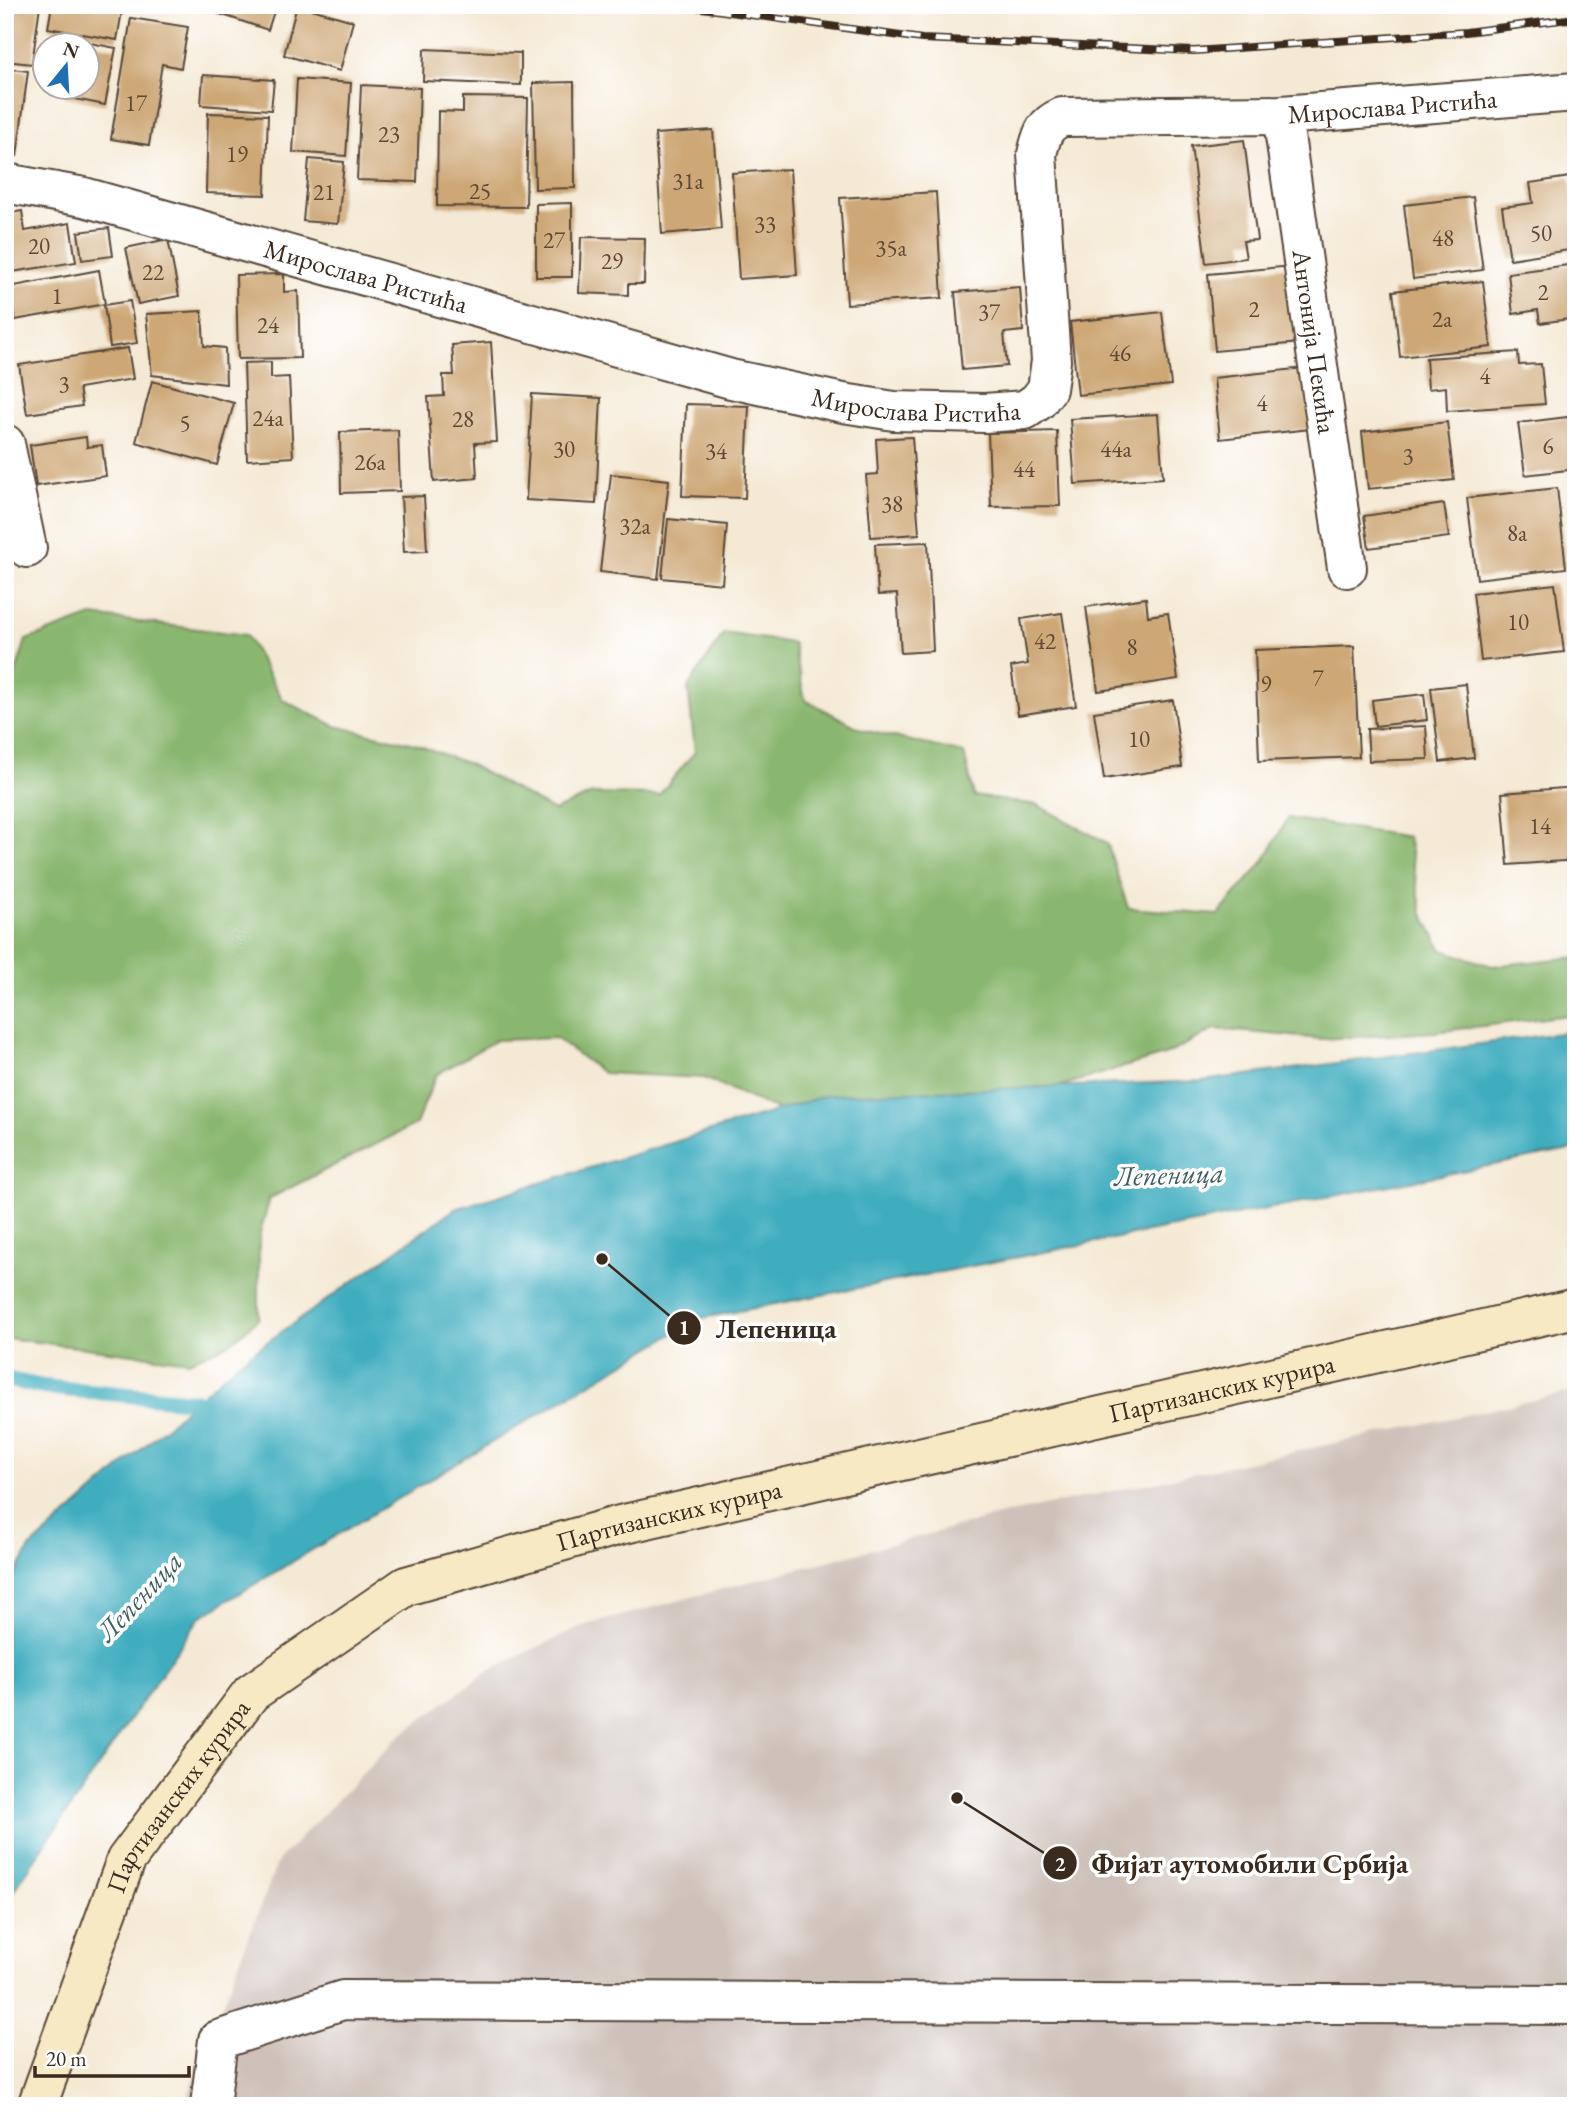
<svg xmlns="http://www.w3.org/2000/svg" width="1581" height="2111" viewBox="0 0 1581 2111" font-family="'EB Garamond',serif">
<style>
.industrial{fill:#cec1b9}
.forest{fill:#8ab76f;stroke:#627046;stroke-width:2}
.water{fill:#40adbf;stroke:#3e6c6e;stroke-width:2}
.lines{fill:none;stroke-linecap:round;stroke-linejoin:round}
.stream{stroke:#40adbf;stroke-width:16}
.building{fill:#cda776}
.street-casing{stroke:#574739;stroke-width:42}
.secondary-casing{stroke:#574739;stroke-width:42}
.street{stroke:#fff;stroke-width:38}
.secondary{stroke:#f6e9c3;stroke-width:38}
.rail-casing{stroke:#3b2a1e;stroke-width:8}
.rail{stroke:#fff;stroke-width:5;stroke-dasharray:16;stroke-linecap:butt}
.labels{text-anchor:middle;stroke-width:7;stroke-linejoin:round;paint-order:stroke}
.number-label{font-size:23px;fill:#604934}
.street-label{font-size:26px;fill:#3b2a1e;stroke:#fff}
.water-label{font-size:28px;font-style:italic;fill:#3d5e5e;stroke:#fff}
.leader{fill:none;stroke:#3b2a1e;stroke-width:2.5}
.callout-dot{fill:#3b2a1e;stroke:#fff;stroke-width:2.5}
.mark-label{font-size:21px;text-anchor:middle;font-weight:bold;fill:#fff}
.callout-label{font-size:28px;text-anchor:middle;font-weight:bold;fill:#3b2a1e;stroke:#fff;stroke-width:7;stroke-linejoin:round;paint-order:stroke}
</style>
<rect width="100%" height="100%" fill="#fff"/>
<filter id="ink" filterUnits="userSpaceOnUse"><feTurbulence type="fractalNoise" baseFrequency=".0143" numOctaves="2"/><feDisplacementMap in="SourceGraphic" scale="14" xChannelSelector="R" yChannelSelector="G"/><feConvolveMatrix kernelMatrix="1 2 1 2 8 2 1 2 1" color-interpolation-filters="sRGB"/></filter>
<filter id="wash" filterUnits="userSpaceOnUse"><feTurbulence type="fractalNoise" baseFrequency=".00686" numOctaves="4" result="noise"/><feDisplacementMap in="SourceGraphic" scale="28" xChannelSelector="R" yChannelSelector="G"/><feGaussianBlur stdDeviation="1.57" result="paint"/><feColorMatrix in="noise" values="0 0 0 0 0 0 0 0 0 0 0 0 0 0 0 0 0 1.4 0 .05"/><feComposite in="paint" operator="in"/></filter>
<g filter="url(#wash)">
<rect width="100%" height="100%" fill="#f4e9d4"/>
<polygon class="industrial" points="1576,1391 1576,2106 184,2106 278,1861 399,1736 491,1669 583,1626 997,1516"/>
<polygon class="forest" points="92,616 246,635 283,700 335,726 415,744 469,764 554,811 592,794 659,795 695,752 688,687 724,633 793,643 805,700 863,730 964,753 974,796 1037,805 1107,843 1128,908 1218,915 1264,861 1288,818 1408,837 1422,912 1442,950 1492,966 1576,957 1576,1014 1435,1032 1322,1039 1215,1029 1167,1054 980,1110 785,1113 704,1078 603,1073 556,1038 496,1040 436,1075 416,1124 270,1198 259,1237 259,1318 228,1345 189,1361 5,1338 5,696 10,690 26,640"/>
<polygon class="water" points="1576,1031 1576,1149 698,1319 200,1617 5,1903 5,1592 30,1548 239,1362 455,1209 828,1095 1202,1081"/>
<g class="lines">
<polyline class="stream" points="5,1379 43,1387 215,1403"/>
</g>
<g id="blocks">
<g class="building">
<polygon points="5,5 40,5 32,64 5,61"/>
<polygon points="52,5 90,5 122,11 117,40 48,28"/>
<polygon points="193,5 276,5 268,30"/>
<polygon points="297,5 353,21 340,71 284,55"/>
<polygon points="131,18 188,27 181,68 162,64 149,145 111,139"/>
<polygon points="53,36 116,48 105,105 65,97 67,88 88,88 88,46 51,46"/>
<polygon points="424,49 521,53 521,85 423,81"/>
<polygon points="5,68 28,71 17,156 5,154"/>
<polygon points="203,75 274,80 271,110 201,105"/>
<polygon points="297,79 351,83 346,156 293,152"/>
<polygon points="574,82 575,188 535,189 533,83"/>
<polygon points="361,85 420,88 417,182 357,180"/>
<polygon points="463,97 528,98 526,207 437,206 438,111 463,112"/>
<polygon points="208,113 268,115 265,195 206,193"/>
<polygon points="713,130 721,229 662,234 655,134"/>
<polygon points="1244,140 1257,240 1243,241 1246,258 1206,263 1191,146"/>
<polygon points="309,159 344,162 338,224 303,221"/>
<polygon points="790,169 797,275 739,279 732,173"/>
<polygon points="1570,177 1576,216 1576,249 1510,259 1502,207 1533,203 1530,183"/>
<polygon points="936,192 942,298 847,304 840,198"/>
<polygon points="1473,197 1483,270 1413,279 1404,205"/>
<polygon points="572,203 572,277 536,277 536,204"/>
<polygon points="22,211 25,231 70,223 76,262 5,273 5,214"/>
<polygon points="109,228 113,256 82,260 78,232"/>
<polygon points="581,237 645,238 644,284 628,284 628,295 579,293"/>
<polygon points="168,239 179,296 138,304 126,248"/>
<polygon points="1576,264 1576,318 1540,323 1538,310 1513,314 1508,273"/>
<polygon points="1292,266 1299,343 1215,351 1208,274"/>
<polygon points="99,270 105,304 15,320 9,287"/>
<polygon points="284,274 284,292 298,291 300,358 238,359 236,275"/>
<polygon points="1483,281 1491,347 1400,357 1393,291"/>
<polygon points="1020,287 1023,331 1004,333 1007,366 962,370 955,292"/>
<polygon points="130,301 137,343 110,347 104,305"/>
<polygon points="202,311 204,346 225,348 226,384 152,375 146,314"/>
<polygon points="1162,312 1171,385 1078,395 1070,322"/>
<polygon points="491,342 497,442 475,443 477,478 434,482 428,397 444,396 443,375 454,375 452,345"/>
<polygon points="128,348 133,379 79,388 82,406 27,414 19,365"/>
<polygon points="1518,352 1519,365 1541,364 1545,404 1447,411 1446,387 1428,389 1426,358"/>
<polygon points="271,362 271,378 289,377 293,457 247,460 244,363"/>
<polygon points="1304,368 1310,429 1220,439 1214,378"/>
<polygon points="152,381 234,403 217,465 136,442"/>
<polygon points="532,394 601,398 596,504 526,500"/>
<polygon points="686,404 749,406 745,498 682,496"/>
<polygon points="1158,414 1163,478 1075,484 1070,419"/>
<polygon points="1576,416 1576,469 1525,475 1518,423"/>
<polygon points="1447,422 1454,480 1368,489 1362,432"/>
<polygon points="398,430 400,491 341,493 340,432"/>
<polygon points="1057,431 1060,506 991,507 988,433"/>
<polygon points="86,437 87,447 102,445 106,476 36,486 30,445"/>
<polygon points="912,437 919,534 871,537 866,475 878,474 876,439"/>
<polygon points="611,474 669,480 658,579 600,572"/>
<polygon points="1557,488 1566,568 1477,579 1467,498"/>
<polygon points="424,496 427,551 404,552 401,497"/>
<polygon points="1444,504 1449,537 1369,548 1364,516"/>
<polygon points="668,519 727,525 722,584 662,578"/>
<polygon points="928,542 933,651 901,653 897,594 878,595 875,544"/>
<polygon points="1555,584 1564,652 1481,661 1473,593"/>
<polygon points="1146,598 1148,616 1168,613 1178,679 1098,691 1086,607"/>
<polygon points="1062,613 1076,706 1018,715 1011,667 1028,664 1021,619"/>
<polygon points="1354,646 1359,757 1259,761 1255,650"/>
<polygon points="1466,684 1474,758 1440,762 1431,688"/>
<polygon points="1424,694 1427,720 1375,726 1372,700"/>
<polygon points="1173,700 1182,767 1104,779 1094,712"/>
<polygon points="1426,726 1428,759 1369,761 1367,729"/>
<polygon points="1576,787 1576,860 1508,865 1502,793"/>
</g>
</g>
</g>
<g filter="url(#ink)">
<use href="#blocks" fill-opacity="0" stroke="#574739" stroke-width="2"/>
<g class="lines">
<g class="street-casing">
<g id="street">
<path id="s1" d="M1282 115 1347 568"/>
<path id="s2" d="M5 183 84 197 731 379 843 403 894 411 985 413 1025 410 1038 401 1047 389 1051 361 1037 154C1042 135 1043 125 1062 117L1282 115 1576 92"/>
<polyline points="5,444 27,548"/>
<polyline points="210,2106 218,2040 343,2000 1576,2005"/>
</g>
</g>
<g class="secondary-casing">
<g id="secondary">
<path id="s3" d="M37 2106 126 1860 251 1693 406 1586 620 1525 1576 1308"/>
</g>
</g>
<use href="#street" class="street"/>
<use href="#secondary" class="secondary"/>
<g class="rail-casing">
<polyline id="rail" points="681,5 922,39 1194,51 1466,32 1576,18"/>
</g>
<use href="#rail" class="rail"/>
</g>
</g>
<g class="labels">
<g class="number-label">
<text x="136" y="111">17</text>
<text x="389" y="142">23</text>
<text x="237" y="162">19</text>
<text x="688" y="189">31a</text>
<text x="480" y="199">25</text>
<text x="324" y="200">21</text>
<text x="765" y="232">33</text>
<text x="1541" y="241">50</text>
<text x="1443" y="246">48</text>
<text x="554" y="248">27</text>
<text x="39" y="254">20</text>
<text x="891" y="256">35a</text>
<text x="612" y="269">29</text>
<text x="153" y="280">22</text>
<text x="1543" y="300">2</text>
<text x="57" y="304">1</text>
<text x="1254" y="317">2</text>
<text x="989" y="320">37</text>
<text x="1442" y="327">2a</text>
<text x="268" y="333">24</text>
<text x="1120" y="361">46</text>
<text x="1485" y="384">4</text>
<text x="64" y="392">3</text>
<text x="1262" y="411">4</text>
<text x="268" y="426">24a</text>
<text x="463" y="427">28</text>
<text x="185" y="431">5</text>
<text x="1548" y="454">6</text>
<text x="564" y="457">30</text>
<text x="1116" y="457">44a</text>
<text x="716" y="459">34</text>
<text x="1408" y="464">3</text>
<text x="370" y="470">26a</text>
<text x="1024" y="477">44</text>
<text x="892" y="512">38</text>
<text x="635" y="534">32a</text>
<text x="1517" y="541">8a</text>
<text x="1518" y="630">10</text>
<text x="1045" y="649">42</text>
<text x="1132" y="655">8</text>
<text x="1318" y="686">7</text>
<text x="1266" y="692">9</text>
<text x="1139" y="747">10</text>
<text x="1540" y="834">14</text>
</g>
<g class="street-label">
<text dy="9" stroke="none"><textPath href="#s2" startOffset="1694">Мирослава Ристића</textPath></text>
<text dy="9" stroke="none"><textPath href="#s2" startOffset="373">Мирослава Ристића</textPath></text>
<text dy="9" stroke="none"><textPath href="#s1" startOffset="229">Антонија Пекића</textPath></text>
<text dy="9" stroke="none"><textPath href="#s2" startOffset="940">Мирослава Ристића</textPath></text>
<text dy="9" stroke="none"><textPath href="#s3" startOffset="1498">Партизанских курира</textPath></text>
<text dy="9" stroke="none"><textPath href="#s3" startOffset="931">Партизанских курира</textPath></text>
<text dy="9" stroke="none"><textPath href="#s3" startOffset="343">Партизанских курира</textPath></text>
</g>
<g class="water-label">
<text transform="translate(1169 1174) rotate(-2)" y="10">Лепеница</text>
<text transform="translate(139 1596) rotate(-47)" y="10">Лепеница</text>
</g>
</g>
<path class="leader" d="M602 1259L684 1328M957 1798L1060 1863"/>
<g class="callout-dot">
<circle cx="602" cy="1259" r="7"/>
<circle cx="957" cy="1798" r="7"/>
<circle cx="684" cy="1328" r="18"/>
<circle cx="1060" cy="1863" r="18"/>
</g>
<g class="mark-label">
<text x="684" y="1335">1</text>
<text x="1060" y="1871">2</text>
</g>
<g class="callout-label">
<text x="776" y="1338">Лепеница</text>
<text x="1250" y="1873">Фијат аутомобили Србија</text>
</g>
<rect width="1581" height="2111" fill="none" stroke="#fff" stroke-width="28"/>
<g transform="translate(66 66) rotate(18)"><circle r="33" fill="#ffffff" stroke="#b1aaa5" stroke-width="2"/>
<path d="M0-5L12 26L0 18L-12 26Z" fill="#1f6fb2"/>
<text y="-10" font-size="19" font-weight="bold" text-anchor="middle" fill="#3b2a1e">N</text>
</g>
<path d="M35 2066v10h154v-10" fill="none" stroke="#3b2a1e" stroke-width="3.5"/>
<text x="46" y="2066" font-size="21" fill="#3b2a1e" stroke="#ffffff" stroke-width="5" paint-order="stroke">20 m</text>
</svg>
